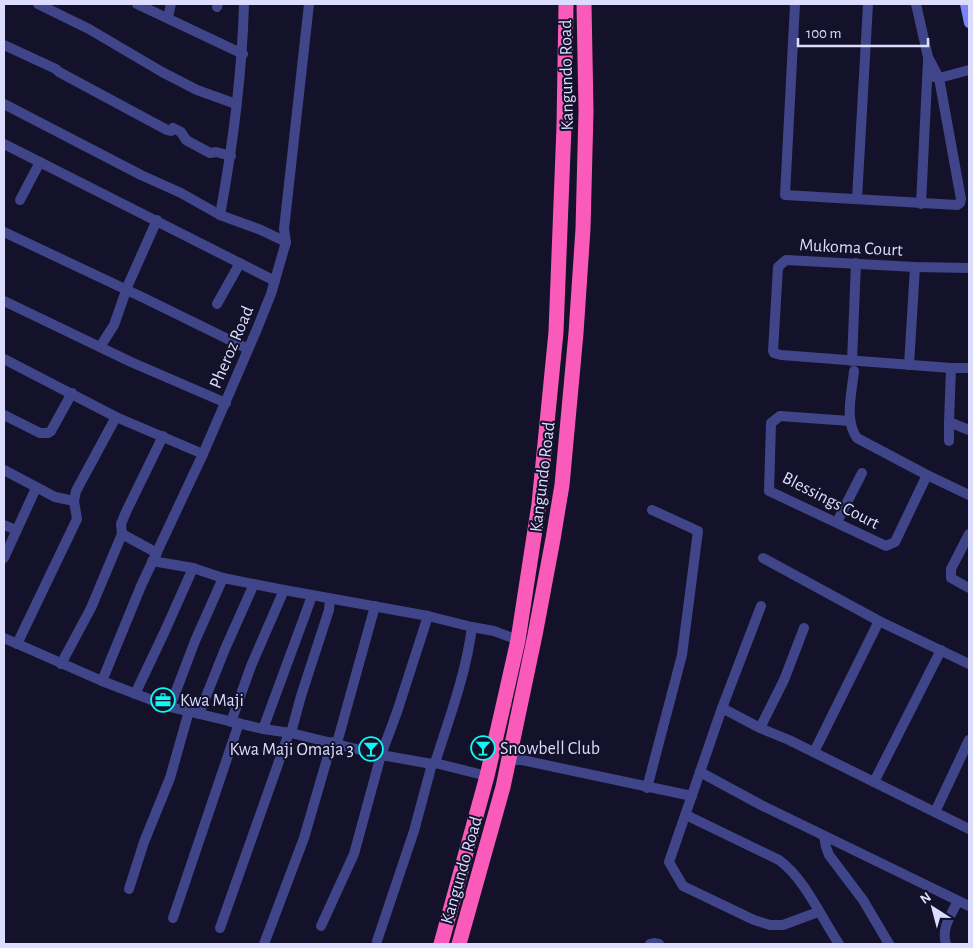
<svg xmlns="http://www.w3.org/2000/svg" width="973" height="948" viewBox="0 0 973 948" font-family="'Alegreya Sans',sans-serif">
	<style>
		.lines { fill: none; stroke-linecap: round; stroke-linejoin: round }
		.street { stroke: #3f4588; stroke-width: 10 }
		.secondary { stroke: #7784fb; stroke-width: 10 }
		.highway { stroke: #fa5bbb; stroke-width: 15 }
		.labels { text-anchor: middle; stroke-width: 4; stroke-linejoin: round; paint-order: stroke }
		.street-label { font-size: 18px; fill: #dcddfe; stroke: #13122a }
		.poi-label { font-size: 18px; fill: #dcddfe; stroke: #13122a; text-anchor: start }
	</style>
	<rect width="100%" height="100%" fill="#13122a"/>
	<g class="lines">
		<g class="street">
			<polyline points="38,4 89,29 162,72 197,90 236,104"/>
			<polyline points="137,4 243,54"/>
			<polyline points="795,4 785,195 957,205 960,203 961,199 939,78 928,57 916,4"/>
			<polyline points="217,7 218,4"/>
			<polyline points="168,17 171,4"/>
			<polyline points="4,45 56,69 59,72 167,130 171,131 173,128 181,132 186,140 210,153 216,152 231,156"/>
			<polyline points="934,77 939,78 969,70"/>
			<polyline points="4,104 141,175 181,193 220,215 261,230 286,242"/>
			<polyline points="4,144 275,281"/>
			<polyline points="857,199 868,4"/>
			<polyline points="20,200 40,162"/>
			<polyline points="921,204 928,60"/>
			<path d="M220,215C233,145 242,75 244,4"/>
			<polyline points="4,232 146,299 248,349"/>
			<polyline points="969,268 915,267 786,260 778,267 773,351 774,353 781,355 951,368 969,368"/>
			<polyline points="4,301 131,362 226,403"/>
			<polyline points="217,304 240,263"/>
			<polyline points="100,347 114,325 128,285 157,220"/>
			<polyline points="4,359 116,417 203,454"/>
			<polyline points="852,361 856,263"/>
			<polyline points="909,365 915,267"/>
			<polyline points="951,368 949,422 969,430"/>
			<path d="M854,371C852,392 844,420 857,438L927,475L969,495"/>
			<polyline points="4,415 40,433 48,433 51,431 72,393"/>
			<polyline points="850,421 780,416 771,423 769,491 886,546 895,542 927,475"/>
			<polyline points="949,441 949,422"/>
			<polyline points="4,470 55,497 74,501"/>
			<polyline points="837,522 862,473"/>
			<polyline points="4,525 16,530"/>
			<polyline points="122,534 157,553"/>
			<polyline points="969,534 951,569 951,578 969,588"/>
			<polyline points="4,558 36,488"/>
			<polyline points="763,558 879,621 969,664"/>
			<polyline points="152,561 193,568 223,578 284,590 428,616 472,627 494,631 518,640"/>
			<polyline points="761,606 722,708 669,862 683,886 754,920 770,925 783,925 818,912"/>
			<polyline points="4,638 102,681 170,707 263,729 291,733 381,755 432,764 435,763 487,776"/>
			<polyline points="17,644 77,519 74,501 76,491 116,417"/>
			<polyline points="61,664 91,608 122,534 121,524 126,512 163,436"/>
			<polyline points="102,681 141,586 203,454 257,329 271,294 286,242 284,229 309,4"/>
			<polyline points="135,694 164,633 193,568"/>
			<polyline points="170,707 195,641 223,578"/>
			<polyline points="722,708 760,728 789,740 969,829"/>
			<polyline points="199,714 225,649 254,584"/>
			<polyline points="231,722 251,666 284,590"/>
			<polyline points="760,728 784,680 804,628"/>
			<polyline points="263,729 312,596"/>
			<polyline points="291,733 301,696 329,610 330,599"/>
			<polyline points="337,743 375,606"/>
			<polyline points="814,752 879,621"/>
			<polyline points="509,760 522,760 692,796"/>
			<path d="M435,763C449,719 466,674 472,627"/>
			<polyline points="700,772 761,805 969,906"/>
			<polyline points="874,782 941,650"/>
			<polyline points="647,788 682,655 698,531 652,510"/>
			<polyline points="935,812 969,740"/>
			<path d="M686,815L779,860C805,879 821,917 839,944"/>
			<polyline points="824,836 826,847 829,855 863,900 889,944"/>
			<polyline points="129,889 144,842 170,778 189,711"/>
			<polyline points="173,918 239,723"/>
			<polyline points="321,926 354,854 381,755 397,712 428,616"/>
			<polyline points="220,928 289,733"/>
			<polyline points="377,941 414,831 432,764"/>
			<polyline points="264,944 304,838 332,742"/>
			<polyline points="650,944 654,943 659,944"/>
			<path d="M946,944C941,928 951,915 958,901"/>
		</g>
		<polyline class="secondary" points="965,4 969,23"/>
		<g class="highway">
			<polyline points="441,944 487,776 502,711 518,640 539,504 556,332 564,126 566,4"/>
			<polyline points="459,944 503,787 535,635 553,539 562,485 576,333 583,229 586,111 584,4"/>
		</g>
	</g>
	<defs>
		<g id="office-ring" transform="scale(1.25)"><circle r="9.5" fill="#13122a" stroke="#0ff8f1" stroke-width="1.5"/><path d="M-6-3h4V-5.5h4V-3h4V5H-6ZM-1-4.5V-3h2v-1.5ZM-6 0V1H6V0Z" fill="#0ff8f1"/></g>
		<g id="bar-ring" transform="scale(1.25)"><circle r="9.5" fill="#13122a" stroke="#0ff8f1" stroke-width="1.5"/><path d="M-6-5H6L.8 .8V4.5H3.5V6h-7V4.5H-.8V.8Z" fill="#0ff8f1"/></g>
	</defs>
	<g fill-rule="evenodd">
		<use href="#office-ring" x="163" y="700"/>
		<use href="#bar-ring" x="483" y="748"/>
		<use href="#bar-ring" x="371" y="749"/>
	</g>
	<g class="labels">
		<g class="street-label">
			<text transform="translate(566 75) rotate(-91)" y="6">Kangundo Road</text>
			<text transform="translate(851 247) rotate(3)" y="6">Mukoma Court</text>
			<text transform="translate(231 347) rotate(-67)" y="6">Pheroz Road</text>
			<text transform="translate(542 477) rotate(-83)" y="6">Kangundo Road</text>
			<text transform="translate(831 500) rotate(27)" y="6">Blessings Court</text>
			<text transform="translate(461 870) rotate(-74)" y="6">Kangundo Road</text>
		</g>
		<g class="poi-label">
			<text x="180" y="706">Kwa Maji</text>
			<text x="500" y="754">Snowbell Club</text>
			<text x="354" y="755" text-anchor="end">Kwa Maji Omaja 3</text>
		</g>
	</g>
	<rect width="973" height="948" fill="none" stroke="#dcddfe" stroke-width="10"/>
	<g transform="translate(933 908) rotate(324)" stroke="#13122a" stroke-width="4" paint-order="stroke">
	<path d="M0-4L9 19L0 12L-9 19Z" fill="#dcddfe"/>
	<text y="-8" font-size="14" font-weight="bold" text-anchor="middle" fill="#dcddfe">N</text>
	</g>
	<path d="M798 38v8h130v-8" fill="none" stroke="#dcddfe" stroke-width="2.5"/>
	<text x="806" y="38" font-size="15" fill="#dcddfe" stroke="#13122a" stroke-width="4" paint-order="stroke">100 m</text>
</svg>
